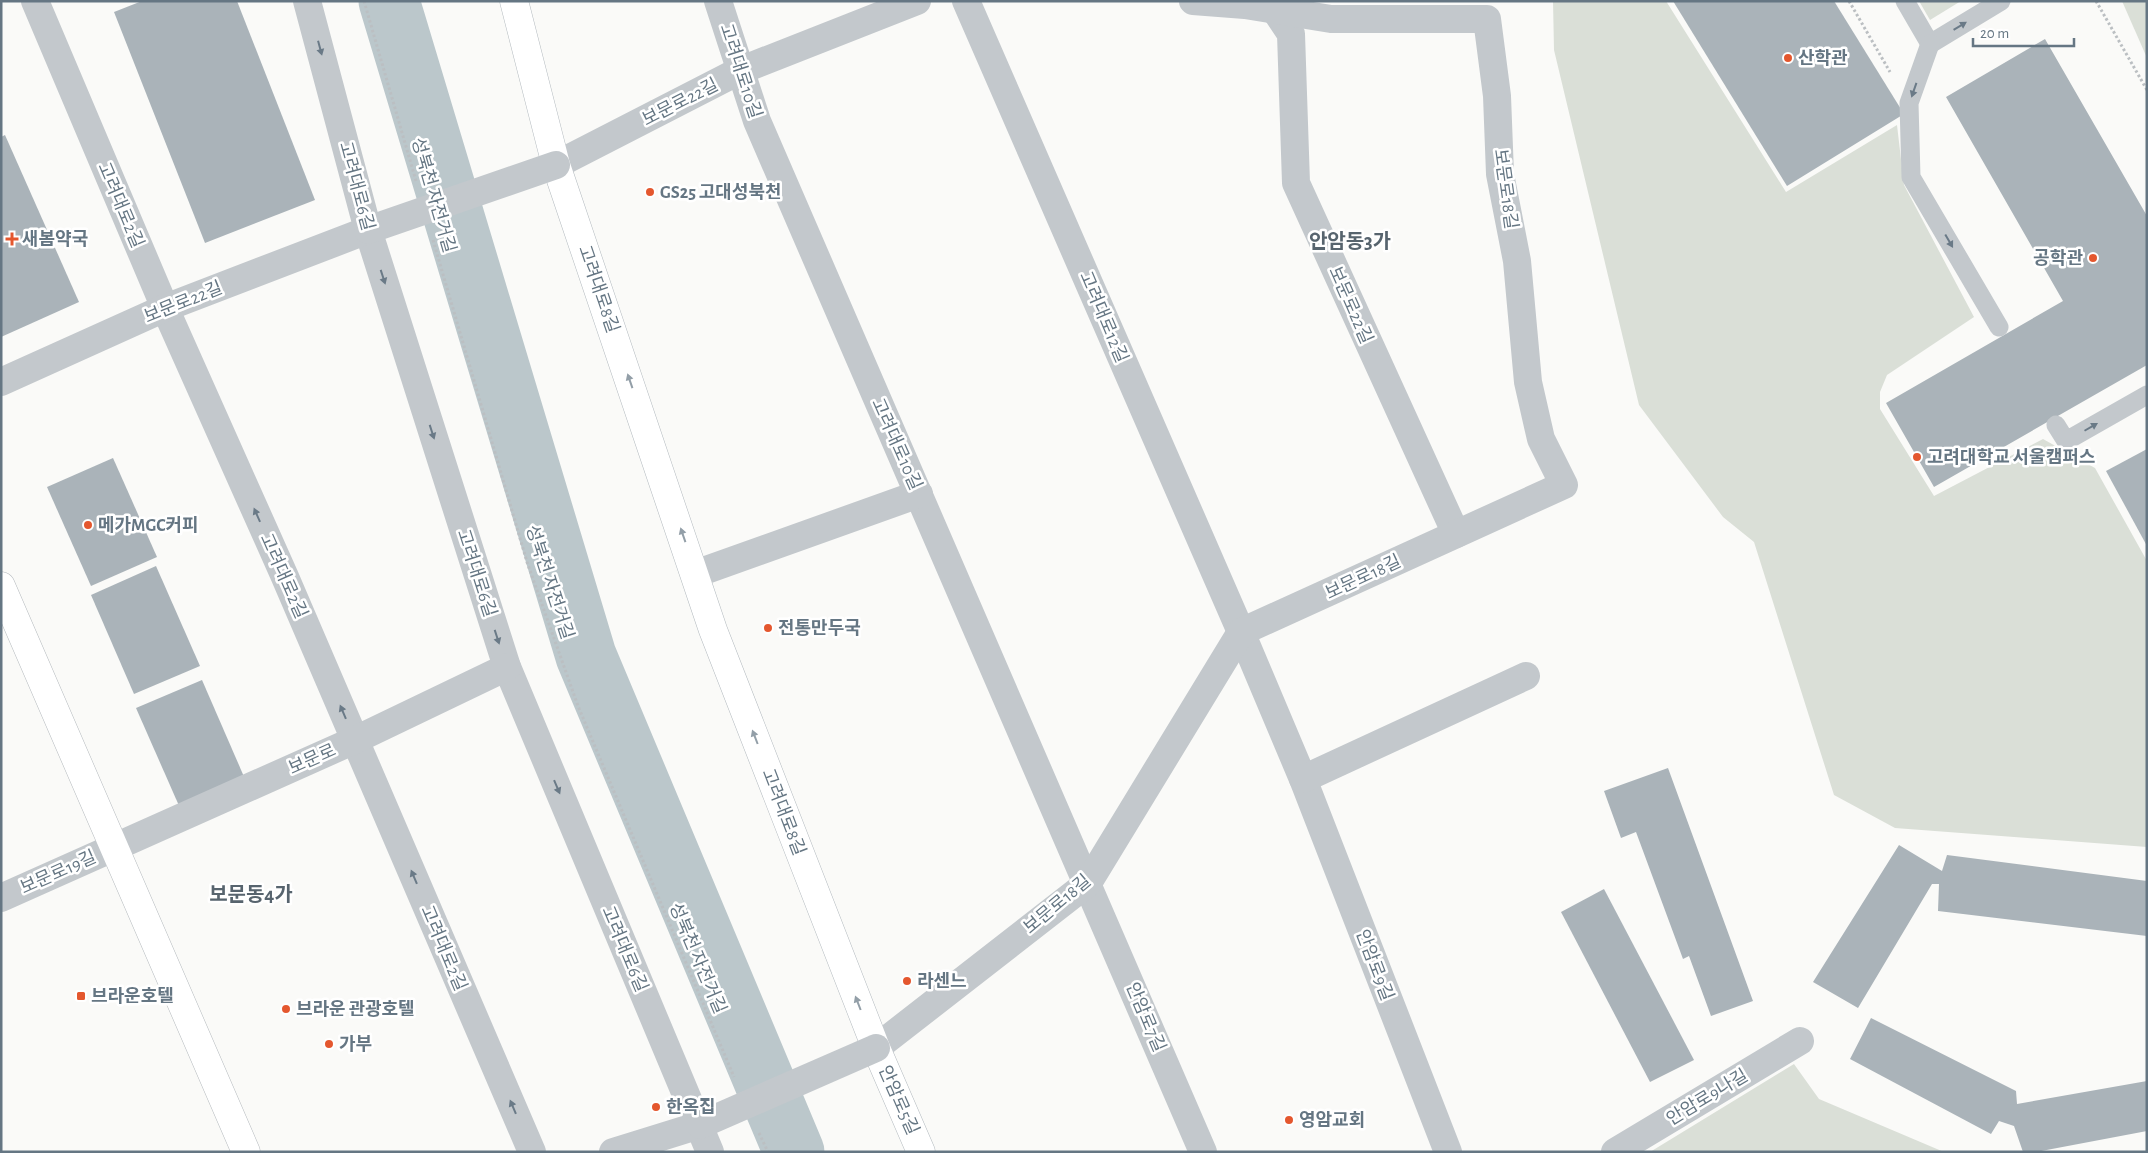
<svg xmlns="http://www.w3.org/2000/svg" width="2148" height="1153" viewBox="0 0 2148 1153" font-family="'Alegreya Sans','Noto Sans KR',sans-serif">
	<style>
		.green { fill: #dadfd7 }
		.lines { fill: none; stroke-linecap: round; stroke-linejoin: round }
		.river { stroke: #bbc7cb; stroke-width: 61 }
		.building { fill: #aab3b9 }
		.secondary-casing { stroke: #b3babf; stroke-width: 29 }
		.primary-casing { stroke: #b5babe; stroke-width: 29 }
		.path { stroke: #bbbfc2; stroke-width: 3; stroke-dasharray: 2.5 2.5; stroke-linecap: butt }
		.service { stroke: #c3c8cc; stroke-width: 19 }
		.minor { stroke: #c3c8cc; stroke-width: 28 }
		.secondary { stroke: #fff; stroke-width: 28 }
		.primary { stroke: #fff; stroke-width: 28 }
		.minor-bridge { stroke: #c3c8cc; stroke-width: 28 }
		.oneway { fill: #6a7a87 }
		.oneway2 { fill: #939fa8 }
		.poi-dot { fill: #e4572e; stroke: #fff; stroke-width: 2 }
		.labels { text-anchor: middle; stroke-width: 5; stroke-linejoin: round; paint-order: stroke }
		.poi-label { font-size: 18px; font-weight: bold; fill: #657683; stroke: #fff; text-anchor: start }
		.street-label { font-size: 18px; fill: #657683; stroke: #fff }
		.quarter-label { font-size: 20px; font-weight: bold; fill: #57646e; stroke: #fff }
	</style>
	<rect width="100%" height="100%" fill="#fafaf8"/>
	<g class="green">
		<polygon points="1553,1 1666,1 1786,192 1897,125 1904,185 1974,317 1887,375 1880,392 1880,409 1934,496 2043,439 2095,468 2147,561 2147,847 1895,828 1834,795 1754,542 1723,517 1639,405 1554,50"/>
		<polygon points="1919,1 1961,1 1930,20"/>
		<polygon points="2122,1 2147,1 2147,58"/>
		<polygon points="1794,1064 1819,1099 1944,1152 1650,1152"/>
	</g>
	<g class="lines">
		<polyline class="river" points="389,1 586,656 794,1152"/>
	</g>
	<g class="building">
		<polygon points="142,1 237,1 315,200 205,243 114,12"/>
		<polygon points="1673,1 1834,1 1904,114 1787,186"/>
		<polygon points="2045,39 2147,216 2147,365 1934,487 1886,403 2063,301 1946,97"/>
		<polygon points="5,135 79,302 1,337 1,137"/>
		<polygon points="2147,449 2147,546 2106,471"/>
		<polygon points="113,458 157,557 91,586 47,487"/>
		<polygon points="156,566 200,666 134,694 91,595"/>
		<polygon points="202,680 245,779 180,808 136,708"/>
		<polygon points="1668,768 1753,1001 1711,1016 1689,956 1683,959 1636,832 1621,838 1604,791"/>
		<polygon points="1899,845 1942,871 1947,855 2147,881 2147,936 1938,911 1939,884 1932,884 1858,1008 1813,982"/>
		<polygon points="1604,889 1694,1060 1650,1082 1561,912"/>
		<polygon points="1871,1018 2016,1091 2017,1104 2147,1081 2147,1131 2036,1152 2023,1152 2014,1126 1999,1121 1991,1134 1850,1059"/>
	</g>
	<g class="lines">
		<g class="secondary-casing">
			<polyline id="secondary" points="514,1 556,165 713,630 876,1048 921,1152"/>
		</g>
		<g class="primary-casing">
			<polyline id="primary" points="1,586 246,1152"/>
		</g>
		<g class="path">
			<polyline points="364,1 416,181"/>
			<polyline points="1849,1 1890,72"/>
			<polyline points="2096,1 2147,90"/>
			<polyline points="433,240 527,562 578,706 734,1077"/>
			<polyline points="759,1133 768,1152"/>
		</g>
		<g class="service">
			<polyline points="1905,1 1930,44 2001,1"/>
			<polyline points="1930,44 1909,103 1911,177 1999,327"/>
			<polyline points="2056,425 2066,441 2147,395"/>
		</g>
		<g class="minor">
			<polyline points="35,1 165,308 285,577 532,1152"/>
			<polyline points="307,1 368,230 507,667 710,1152"/>
			<polyline points="718,1 757,121 1203,1152"/>
			<polyline points="966,1 1241,632 1303,779 1448,1152"/>
			<polyline points="1275,10 1291,34 1296,183 1456,534"/>
			<polyline points="556,165 739,71 917,1"/>
			<polyline points="1,382 165,308 368,230"/>
			<polyline points="695,574 919,494"/>
			<polyline points="1303,779 1526,676"/>
			<polyline points="1,898 355,740 507,667"/>
			<polyline points="876,1048 1088,883 1241,632 1564,485 1541,439 1528,382 1517,261 1500,174 1497,96 1487,19 1331,19 1245,5 1193,1"/>
			<polyline points="613,1152 700,1125"/>
			<polyline points="1615,1152 1800,1041"/>
		</g>
		<use href="#secondary" class="secondary"/>
		<use href="#primary" class="primary"/>
		<g class="minor-bridge">
			<polyline points="368,230 556,165"/>
			<polyline points="700,1125 876,1048"/>
		</g>
	</g>
	<defs><path id="oneway-solid" d="M-6-.8H1V-3.2L6.5 0L1 3.2V.8H-6Z" transform="scale(1.25)"/></defs>
	<g class="oneway">
		<use href="#oneway-solid" transform="translate(1960 26) rotate(-31)"/>
		<use href="#oneway-solid" transform="translate(320 48) rotate(75)"/>
		<use href="#oneway-solid" transform="translate(1914 90) rotate(109)"/>
		<use href="#oneway-solid" transform="translate(1949 241) rotate(60)"/>
		<use href="#oneway-solid" transform="translate(383 277) rotate(72)"/>
		<use href="#oneway-solid" transform="translate(2091 427) rotate(-30)"/>
		<use href="#oneway-solid" transform="translate(432 432) rotate(72)"/>
		<use href="#oneway-solid" transform="translate(257 515) rotate(-114)"/>
		<use href="#oneway-solid" transform="translate(497 637) rotate(72)"/>
		<use href="#oneway-solid" transform="translate(343 712) rotate(-113)"/>
		<use href="#oneway-solid" transform="translate(557 787) rotate(67)"/>
		<use href="#oneway-solid" transform="translate(414 877) rotate(-113)"/>
		<use href="#oneway-solid" transform="translate(513 1107) rotate(-113)"/>
	</g>
	<g class="oneway2">
		<use href="#oneway-solid" transform="translate(630 381) rotate(-109)"/>
		<use href="#oneway-solid" transform="translate(683 535) rotate(-109)"/>
		<use href="#oneway-solid" transform="translate(755 737) rotate(-111)"/>
		<use href="#oneway-solid" transform="translate(858 1003) rotate(-111)"/>
	</g>
	<g class="poi-dot">
		<circle cx="1788" cy="58" r="5"/>
		<circle cx="650" cy="192" r="5"/>
		<path d="M9.5 231.5h5v5h5v5h-5v5h-5v-5h-5v-5h5z"/>
		<circle cx="2093" cy="258" r="5"/>
		<circle cx="1917" cy="457" r="5"/>
		<circle cx="88" cy="525" r="5"/>
		<circle cx="768" cy="628" r="5"/>
		<circle cx="907" cy="981" r="5"/>
		<rect x="76" y="991" width="10" height="10" rx="2.5"/>
		<circle cx="286" cy="1009" r="5"/>
		<circle cx="329" cy="1044" r="5"/>
		<circle cx="656" cy="1107" r="5"/>
		<circle cx="1289" cy="1120" r="5"/>
	</g>
	<g class="labels">
		<g class="poi-label">
			<text x="1798" y="64">산학관</text>
			<text x="660" y="198">GS25 고대성북천</text>
			<text x="22" y="245">새봄약국</text>
			<text x="2083" y="264" text-anchor="end">공학관</text>
			<text x="1927" y="463">고려대학교 서울캠퍼스</text>
			<text x="98" y="531">메가MGC커피</text>
			<text x="778" y="634">전통만두국</text>
			<text x="917" y="987">라센느</text>
			<text x="91" y="1002">브라운호텔</text>
			<text x="296" y="1015">브라운 관광호텔</text>
			<text x="339" y="1050">가부</text>
			<text x="666" y="1113">한옥집</text>
			<text x="1299" y="1126">영암교회</text>
		</g>
		<g class="street-label">
			<text transform="translate(741 71) rotate(72)" y="6">고려대로10길</text>
			<text transform="translate(680 102) rotate(-27)" y="6">보문로22길</text>
			<text transform="translate(357 186) rotate(75)" y="6">고려대로6길</text>
			<text transform="translate(1506 189) rotate(82)" y="6">보문로18길</text>
			<text transform="translate(434 195) rotate(74)" y="6">성북천 자전거길</text>
			<text transform="translate(121 205) rotate(67)" y="6">고려대로2길</text>
			<text transform="translate(599 289) rotate(71)" y="6">고려대로8길</text>
			<text transform="translate(183 302) rotate(-22)" y="6">보문로22길</text>
			<text transform="translate(1351 305) rotate(66)" y="6">보문로22길</text>
			<text transform="translate(1104 317) rotate(67)" y="6">고려대로12길</text>
			<text transform="translate(897 444) rotate(66)" y="6">고려대로10길</text>
			<text transform="translate(477 573) rotate(72)" y="6">고려대로6길</text>
			<text transform="translate(284 576) rotate(66)" y="6">고려대로2길</text>
			<text transform="translate(1363 577) rotate(-25)" y="6">보문로18길</text>
			<text transform="translate(550 582) rotate(72)" y="6">성북천 자전거길</text>
			<text transform="translate(312 759) rotate(-24)" y="6">보문로</text>
			<text transform="translate(784 812) rotate(69)" y="6">고려대로8길</text>
			<text transform="translate(58 872) rotate(-24)" y="6">보문로19길</text>
			<text transform="translate(1057 904) rotate(-40)" y="6">보문로18길</text>
			<text transform="translate(444 948) rotate(67)" y="6">고려대로2길</text>
			<text transform="translate(625 949) rotate(67)" y="6">고려대로6길</text>
			<text transform="translate(698 958) rotate(67)" y="6">성북천 자전거길</text>
			<text transform="translate(1375 965) rotate(69)" y="6">안암로9길</text>
			<text transform="translate(1146 1017) rotate(67)" y="6">안암로7길</text>
			<text transform="translate(1707 1097) rotate(-31)" y="6">안암로9나길</text>
			<text transform="translate(899 1100) rotate(66)" y="6">안암로5길</text>
		</g>
		<g class="quarter-label">
			<text x="1350" y="248">안암동3가</text>
			<text x="251" y="901">보문동4가</text>
		</g>
	</g>
	<rect width="2148" height="1153" fill="none" stroke="#657683" stroke-width="5"/>
	<path d="M1973 38v8h101v-8" fill="none" stroke="#657683" stroke-width="2.5"/>
	<text x="1980" y="38" font-size="15" fill="#657683" stroke="#ffffff" stroke-width="4" paint-order="stroke">20 m</text>
</svg>
